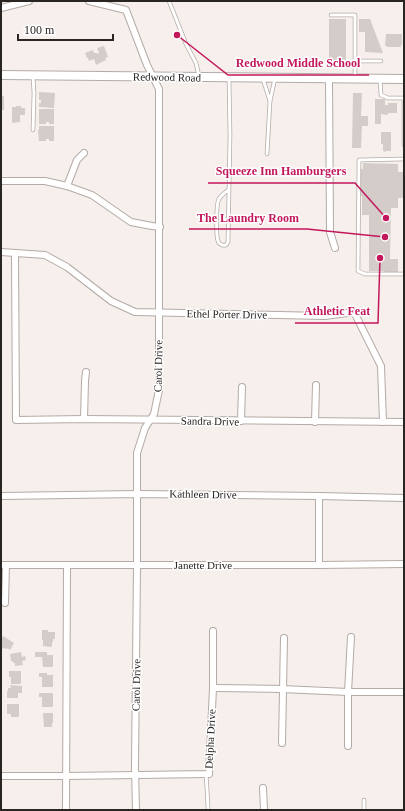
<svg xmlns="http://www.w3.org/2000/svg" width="405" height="811" viewBox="0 0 405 811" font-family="'Times New Roman',serif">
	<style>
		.building { fill: #d3ccc8 }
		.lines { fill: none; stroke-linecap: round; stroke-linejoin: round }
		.service-casing { stroke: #b2aba7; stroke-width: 4.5 }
		.minor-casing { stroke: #b2aba7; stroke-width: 8 }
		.secondary-casing { stroke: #b2aba7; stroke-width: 10 }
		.service { stroke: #fff; stroke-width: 3 }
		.minor { stroke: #fff; stroke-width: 6 }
		.secondary { stroke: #fff; stroke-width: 8 }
		.labels { text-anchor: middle; stroke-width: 3; stroke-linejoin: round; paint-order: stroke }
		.street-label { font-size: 11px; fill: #282523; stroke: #fff }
		.leader { fill: none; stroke: #c2185b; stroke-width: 1.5 }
		.callout-dot { fill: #c2185b; stroke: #fff; stroke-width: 1.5 }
		.callout-label { font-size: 12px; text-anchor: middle; font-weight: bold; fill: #c2185b; stroke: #fff; stroke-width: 3; stroke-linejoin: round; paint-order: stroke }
	</style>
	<rect width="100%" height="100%" fill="#f7efeb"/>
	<g class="building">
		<polygon points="329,19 346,19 346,65 330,65 330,63 329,63"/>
		<polygon points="359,19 370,19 383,53 365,52 365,32 359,32"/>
		<polygon points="386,34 402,34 402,45 401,45 401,47 387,47 387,46 385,46"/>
		<polygon points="104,46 108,57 105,58 106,60 96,65 94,59 89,61 88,58 87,58 85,53 93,50 94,53 97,53 97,54 99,53 97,48"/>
		<polygon points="39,92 55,93 54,108 39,107 39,103 41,103 41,100 39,100"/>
		<polygon points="353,93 362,93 361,116 368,116 368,126 362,126 361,148 352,148"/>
		<rect x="1" y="96" width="3" height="14"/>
		<polygon points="375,99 385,99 385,105 388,105 388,103 397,103 397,113 388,113 388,115 381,114 381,124 375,124"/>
		<polygon points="16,106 21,106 21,108 25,108 25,115 20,115 20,122 12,123 12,107 16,107"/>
		<polygon points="39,109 54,109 54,124 49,124 49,122 46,122 46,124 39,124"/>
		<polygon points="39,126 54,126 54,141 49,141 49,139 46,139 46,141 39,141 38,130 39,130"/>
		<polygon points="381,132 391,132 391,151 386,151 386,152 383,151 383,144 381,144"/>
		<polygon points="363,163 398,164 398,172 404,172 404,198 398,198 398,208 391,208 390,259 398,259 398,273 384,273 384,271 369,271 369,215 362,215 362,196 359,196 359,169 363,169"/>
		<polygon points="42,630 48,630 48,632 55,632 55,639 53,639 53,642 52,642 52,647 43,646 43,640 42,640"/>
		<polygon points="3,636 14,643 10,650 7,648 7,649 3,648 3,649 1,648 1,640"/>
		<polygon points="21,652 22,657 25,656 26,660 22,661 23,665 15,666 15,663 13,663 13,661 11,661 10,654"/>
		<polygon points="35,652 47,652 47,655 53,655 53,667 43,667 42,657 35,657"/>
		<polygon points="9,671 21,671 21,684 11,684 11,677 9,677"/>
		<polygon points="39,673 47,673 47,675 53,675 53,687 42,687 42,677 39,677"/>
		<polygon points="10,685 22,686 22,693 18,693 18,698 7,698 7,691 8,691 8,688 11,688"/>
		<polygon points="39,693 53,693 53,707 42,707 42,697 39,697"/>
		<polygon points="7,704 19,704 19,717 11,717 11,714 7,714"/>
		<polygon points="43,713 53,713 53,723 52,723 52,727 44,727"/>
	</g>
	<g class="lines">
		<g class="service-casing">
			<g id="service">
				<polyline points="169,1 186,44 196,63 199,76"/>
				<polyline points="331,15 355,15 355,78"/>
				<polyline points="355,61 381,61"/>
				<polyline points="33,77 34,93 33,130"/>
				<polyline points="263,79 270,101 275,78"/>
				<polyline points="380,80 381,95 388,98 404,98"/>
				<polyline points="404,98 404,145"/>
				<polyline points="267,154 270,101"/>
				<path d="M228,190C225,193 221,195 219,199C216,203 216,236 218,241C218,243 220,244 222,245C226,246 226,245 228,242L230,135L229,77"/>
				<polyline points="404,274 365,274 358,271 359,160 404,159"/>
				<polyline points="206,774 207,789 208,808"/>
				<polyline points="364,800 364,810"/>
			</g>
		</g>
		<g class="minor-casing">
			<g id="minor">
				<polyline points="89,1 126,10 147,65 159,89 159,390 154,414 145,428 137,453 137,565 135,767 136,810"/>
				<polyline points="1,8 29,1"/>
				<polyline points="329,78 330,232 335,248"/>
				<polyline points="1,181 45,181 67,186 92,195 131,222 152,226 160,227"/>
				<polyline points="67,186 77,160 84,153"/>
				<polyline points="1,252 45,255 67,267 111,301 135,312 325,316 354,312 381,366 383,422"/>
				<polyline points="15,253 16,420 84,419 404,422"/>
				<polyline points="84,419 85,381 86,372"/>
				<polyline points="241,421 242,387"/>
				<polyline points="315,422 316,385"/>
				<polyline points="1,496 137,494 319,496 404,498"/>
				<polyline points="1,565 319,565 404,564"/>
				<polyline points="319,565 319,496"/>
				<polyline points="5,603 6,565"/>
				<polyline points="213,688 282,689 348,692 404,692"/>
				<polyline points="282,743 284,638"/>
				<polyline points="348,746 348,692 351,637"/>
				<polyline points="1,776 66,776 209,774 213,688 213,631"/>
				<polyline points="263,788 264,810"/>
				<polyline points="66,810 67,565"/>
			</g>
		</g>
		<g class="secondary-casing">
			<polyline id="secondary" points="1,75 404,79"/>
		</g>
		<use href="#service" class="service"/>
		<use href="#minor" class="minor"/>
		<use href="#secondary" class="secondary"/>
	</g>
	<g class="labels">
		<g class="street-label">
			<text transform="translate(167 77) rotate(1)" y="4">Redwood Road</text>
			<text transform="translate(227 314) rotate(1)" y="4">Ethel Porter Drive</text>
			<text transform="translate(158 366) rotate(-89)" y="4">Carol Drive</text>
			<text transform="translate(210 421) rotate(1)" y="4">Sandra Drive</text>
			<text transform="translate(203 494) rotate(1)" y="4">Kathleen Drive</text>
			<text x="203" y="569">Janette Drive</text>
			<text transform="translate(136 685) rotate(-89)" y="4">Carol Drive</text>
			<text transform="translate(210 739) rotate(-87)" y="4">Delpha Drive</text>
		</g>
	</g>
	<path class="leader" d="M177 35L228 75H369M386 218L355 183H208M385 237L307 229H189M380 258L378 323H295"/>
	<g class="callout-dot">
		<circle cx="177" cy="35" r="4"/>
		<circle cx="386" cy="218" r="4"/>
		<circle cx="385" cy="237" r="4"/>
		<circle cx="380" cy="258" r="4"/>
	</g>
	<g class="callout-label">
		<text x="298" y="67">Redwood Middle School</text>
		<text x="281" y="175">Squeeze Inn Hamburgers</text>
		<text x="248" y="222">The Laundry Room</text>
		<text x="337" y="315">Athletic Feat</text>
	</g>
	<rect width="405" height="811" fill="none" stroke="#282523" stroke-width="4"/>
	<path d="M18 34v6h95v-6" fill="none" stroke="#282523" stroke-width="2"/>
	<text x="24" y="34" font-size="12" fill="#282523" stroke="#ffffff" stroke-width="3" paint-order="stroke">100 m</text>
</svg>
